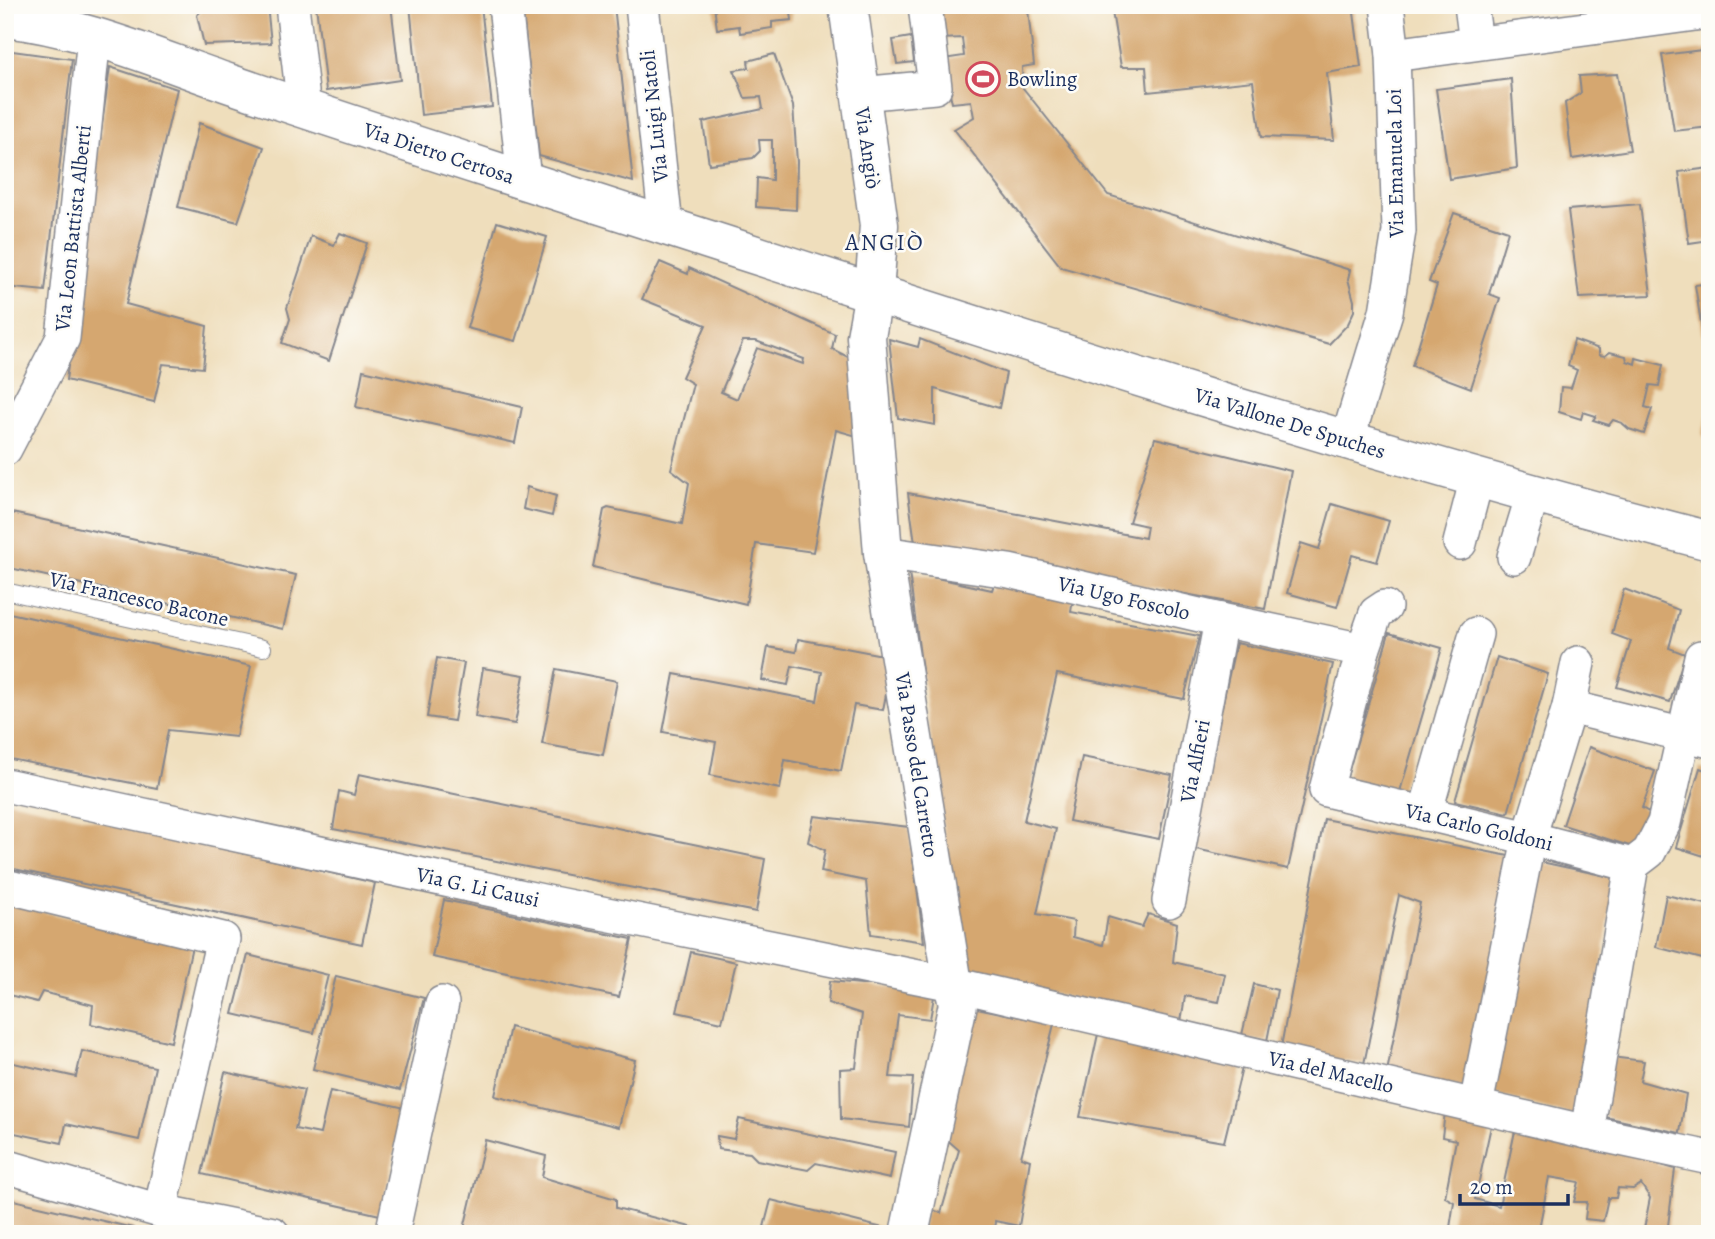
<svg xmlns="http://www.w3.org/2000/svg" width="1715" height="1239" viewBox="0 0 1715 1239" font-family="Alegreya,serif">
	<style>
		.building { fill: #d5a770; fill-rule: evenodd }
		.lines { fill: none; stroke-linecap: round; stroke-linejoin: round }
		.service-casing { stroke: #85868d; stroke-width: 18 }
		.minor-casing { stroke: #85868d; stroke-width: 36 }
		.tertiary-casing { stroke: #85868d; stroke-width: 41 }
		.service { stroke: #fff; stroke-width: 16 }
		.minor { stroke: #fff; stroke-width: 33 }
		.tertiary { stroke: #fff; stroke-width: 38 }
		.labels { text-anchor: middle; stroke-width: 5; stroke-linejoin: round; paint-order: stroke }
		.poi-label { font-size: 21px; fill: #1b2f5e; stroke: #fdfcf7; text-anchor: start }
		.street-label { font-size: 21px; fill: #1b2f5e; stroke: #fdfcf7 }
		.neighbourhood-label { font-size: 23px; letter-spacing: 2px; fill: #1b2f5e; stroke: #fdfcf7 }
	</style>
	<rect width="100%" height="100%" fill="#fdfcf7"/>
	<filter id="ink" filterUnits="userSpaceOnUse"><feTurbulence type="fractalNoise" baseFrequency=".0143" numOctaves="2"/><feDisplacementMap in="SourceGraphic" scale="14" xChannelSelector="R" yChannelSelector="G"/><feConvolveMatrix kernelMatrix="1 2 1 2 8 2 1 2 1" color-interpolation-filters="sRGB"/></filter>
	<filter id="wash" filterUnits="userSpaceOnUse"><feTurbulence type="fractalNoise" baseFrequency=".00686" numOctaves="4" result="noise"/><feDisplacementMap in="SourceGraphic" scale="28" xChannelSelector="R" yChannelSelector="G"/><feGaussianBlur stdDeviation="1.57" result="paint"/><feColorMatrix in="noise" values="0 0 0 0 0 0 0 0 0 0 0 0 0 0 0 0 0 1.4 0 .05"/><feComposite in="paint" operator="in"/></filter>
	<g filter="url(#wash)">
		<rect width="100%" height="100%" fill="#efdebc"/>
		<g id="blocks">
			<g class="building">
				<polygon points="207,5 267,5 271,43 204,45 197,15"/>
				<polygon points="316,5 391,5 400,80 326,91"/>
				<polygon points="410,5 481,5 492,107 421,115"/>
				<polygon points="522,5 614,5 633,182 539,156"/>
				<polygon points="714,5 790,5 792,20 772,22 772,28 740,33 739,26 717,29"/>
				<polygon points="935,5 1013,5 1014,9 1028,10 1034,65 1022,67 1023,88 1108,195 1350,270 1348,279 1354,301 1354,311 1348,324 1329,344 1061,267 954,129 974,117 971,101 952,103 943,59 964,56 962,38 940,39"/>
				<polygon points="1111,5 1353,5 1361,67 1327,73 1334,140 1261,137 1253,81 1148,92 1146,67 1121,67"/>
				<polygon points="911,37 914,62 897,64 893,40"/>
				<polygon points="1710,49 1710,127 1674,131 1662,55"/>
				<polygon points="5,50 72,59 45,291 5,287"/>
				<polygon points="774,54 793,106 797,162 796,210 756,207 757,178 772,180 772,140 759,140 760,151 753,158 709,164 703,122 763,109 761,97 745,98 734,70 749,68 748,61"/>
				<polygon points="110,67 177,89 126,304 207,326 203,368 163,364 154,402 66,380"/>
				<polygon points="1617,74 1630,150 1572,159 1565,103 1581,93 1579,76"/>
				<polygon points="1511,79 1517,168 1449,179 1436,89"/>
				<polygon points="199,123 264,147 238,222 178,207"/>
				<polygon points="1710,168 1710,240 1689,243 1679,172"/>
				<polygon points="1640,204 1651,295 1579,298 1568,210"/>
				<polygon points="1454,213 1508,231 1489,294 1500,298 1471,388 1412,366 1437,285 1429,282"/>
				<polygon points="497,222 547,237 516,341 467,328"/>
				<polygon points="340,233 367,243 329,361 282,343 290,319 287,308 311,236 334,245"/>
				<path d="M660,262L688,274L689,268L835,334L832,349L854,360L860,437L836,430L813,552L756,544L746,604L593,567L604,510L608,508L682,524L689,483L671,469L693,384L682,377L706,325L642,299ZM743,341H756L804,359L803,364L757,348L737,399L721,392Z"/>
				<polygon points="1710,283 1710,354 1706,355 1695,285"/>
				<polygon points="889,339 918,347 920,339 1006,373 999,408 935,389 935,425 898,418"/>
				<polygon points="1574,340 1599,349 1599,355 1605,356 1610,352 1626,356 1627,361 1635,364 1636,358 1663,365 1659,386 1650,385 1645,407 1652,409 1644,434 1629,429 1622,423 1613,420 1609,425 1593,420 1596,416 1583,412 1581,419 1559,412 1561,387 1571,388 1577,370 1568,366"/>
				<polygon points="363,370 522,407 515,443 356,407"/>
				<polygon points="1710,410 1710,449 1702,433"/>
				<polygon points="1155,438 1291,471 1265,609 915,543 908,493 1145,538 1147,526 1129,522"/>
				<polygon points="527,487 556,496 552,516 523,509"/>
				<polygon points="1332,504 1389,521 1377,562 1352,555 1337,607 1287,593 1301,543 1319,549"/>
				<polygon points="12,513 296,575 283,629 10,568"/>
				<polygon points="909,572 992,590 996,579 1073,597 1071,612 1199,636 1184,699 1057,674 1024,821 1056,829 1037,914 1074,921 1073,937 1103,945 1108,917 1142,927 1148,914 1177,923 1173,962 1225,974 1219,1002 1185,996 1181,1022 962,974"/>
				<polygon points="1624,589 1679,610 1669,648 1685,654 1670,702 1617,687 1631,641 1612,634"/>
				<polygon points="5,612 251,666 236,737 168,730 157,788 5,758"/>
				<polygon points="1389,633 1442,648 1399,795 1346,780"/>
				<polygon points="798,639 893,657 883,710 854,705 841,771 785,760 780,789 710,775 716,742 663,732 674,674 817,701 822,672 792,666 788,685 762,680 768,647 796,652"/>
				<polygon points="1236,643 1333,664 1288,869 1191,848"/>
				<polygon points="1497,657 1548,674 1508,813 1455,801"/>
				<polygon points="437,658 464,663 454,721 427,717"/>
				<polygon points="483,668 524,675 515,724 475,717"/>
				<polygon points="556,669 617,681 603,755 542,744"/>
				<polygon points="1589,747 1655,771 1642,808 1652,814 1639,849 1563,825"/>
				<polygon points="1082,757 1172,775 1159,839 1069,821"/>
				<polygon points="1700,768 1710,772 1710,858 1676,847"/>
				<polygon points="359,774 765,859 756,912 333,829 339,791 354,795"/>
				<polygon points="5,800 375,883 362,944 5,867"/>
				<polygon points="814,816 909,827 924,942 871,934 866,881 821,872 825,850 808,842"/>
				<polygon points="1324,819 1514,857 1469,1089 1386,1077 1420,903 1399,895 1364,1064 1280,1052"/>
				<polygon points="1532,860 1615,878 1579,1117 1494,1094"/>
				<polygon points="1666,895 1710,905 1710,961 1656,947"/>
				<polygon points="444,900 632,939 619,997 432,957"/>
				<polygon points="5,903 192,946 171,1042 91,1024 93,1005 42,992 37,1002 5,994"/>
				<polygon points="691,952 736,962 722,1022 677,1012"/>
				<polygon points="248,955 328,975 314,1033 233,1014"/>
				<polygon points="336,976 424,998 400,1090 313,1069"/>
				<polygon points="830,981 935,991 930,1019 898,1015 890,1077 913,1078 909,1127 841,1119 840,1069 856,1068 862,1014 828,1003"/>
				<polygon points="1254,984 1277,990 1267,1041 1241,1039"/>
				<polygon points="972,1007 1054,1024 1021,1157 1030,1160 1019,1226 995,1221 994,1234 920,1234 927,1208 941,1213 959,1150 943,1136"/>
				<polygon points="510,1027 635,1060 619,1127 495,1096"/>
				<polygon points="1098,1034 1242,1068 1224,1142 1080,1117"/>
				<polygon points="82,1051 155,1067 139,1140 66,1124 62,1143 5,1131 5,1061 76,1077"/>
				<polygon points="1611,1057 1644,1061 1640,1081 1686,1094 1680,1133 1605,1117"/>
				<polygon points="225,1072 304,1090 295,1129 320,1134 330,1091 405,1108 380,1215 202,1174"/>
				<polygon points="1445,1112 1491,1126 1475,1199 1499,1206 1515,1131 1656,1157 1658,1164 1675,1169 1667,1234 1643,1234 1650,1198 1641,1184 1633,1189 1618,1188 1616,1198 1608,1198 1603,1221 1585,1219 1587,1202 1574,1202 1579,1182 1549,1177 1538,1234 1449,1234 1454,1202 1445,1197 1456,1140 1442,1137"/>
				<polygon points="739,1119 895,1152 890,1179 816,1163 808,1170 757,1160 750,1153 718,1149 717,1136 734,1139"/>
				<polygon points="485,1140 546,1156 542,1177 616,1199 616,1208 718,1234 463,1233"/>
				<polygon points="5,1198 133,1228 131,1234 5,1234"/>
				<polygon points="771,1200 883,1228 882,1234 796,1234 764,1227"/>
			</g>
		</g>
	</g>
	<g filter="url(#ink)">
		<use href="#blocks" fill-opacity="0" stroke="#85868d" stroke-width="2"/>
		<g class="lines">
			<g class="service-casing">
				<polyline id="service" points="5,591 263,648"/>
			</g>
			<g class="minor-casing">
				<g id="minor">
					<polyline points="292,5 304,109"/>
					<polyline points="505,5 524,180"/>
					<polyline points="642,5 666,226"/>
					<polyline points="1471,5 1476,43"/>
					<polyline points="1393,55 1710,12"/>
					<polyline points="860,94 935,87 925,5"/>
					<polyline points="1347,441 1386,312 1399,231 1393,55 1387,5"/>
					<polyline points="5,449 63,338 94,37"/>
					<polyline points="1460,543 1477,478"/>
					<polyline points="883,553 1009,571 1221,620 1363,650"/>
					<polyline points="1514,557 1533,494"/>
					<polyline points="1385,607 1376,613 1363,650 1326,790 1529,838 1632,865"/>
					<polyline points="1569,707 1710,741"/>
					<polyline points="5,785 547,902 953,984 1587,1132 1710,1158"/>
					<polyline points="1425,814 1476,634"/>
					<polyline points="5,886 223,939 160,1211"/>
					<polyline points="1169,901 1221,620"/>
					<polyline points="1476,1105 1529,838 1569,707 1578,663"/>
					<polyline points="1587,1132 1632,865 1649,852 1664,823 1701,657"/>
					<polyline points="5,1166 160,1211 273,1234"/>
					<polyline points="392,1234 442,1003"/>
				</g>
			</g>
			<g class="tertiary-casing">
				<g id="tertiary">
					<polyline points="848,5 879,225 874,292 866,337 883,553 953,984 958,1004 909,1234"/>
					<path d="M5,18C82,26 155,58 228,83C327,117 427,149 526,181C919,307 1310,438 1710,541"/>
				</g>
			</g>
			<use href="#service" class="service"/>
			<use href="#minor" class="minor"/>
			<use href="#tertiary" class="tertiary"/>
		</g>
	</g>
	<defs>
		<g id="stadium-ring" transform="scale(1.75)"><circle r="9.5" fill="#fdfcf7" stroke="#d1495b" stroke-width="1.5"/><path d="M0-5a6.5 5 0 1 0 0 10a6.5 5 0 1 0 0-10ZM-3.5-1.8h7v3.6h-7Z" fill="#d1495b"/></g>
	</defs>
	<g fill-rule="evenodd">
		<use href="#stadium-ring" x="983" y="79"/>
	</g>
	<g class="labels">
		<g class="poi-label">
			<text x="1007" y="86">Bowling</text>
		</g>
		<g class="street-label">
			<text transform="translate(654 116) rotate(-96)" y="7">Via Luigi Natoli</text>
			<text transform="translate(868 148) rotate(82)" y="7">Via Angiò</text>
			<text transform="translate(439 153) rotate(18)" y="7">Via Dietro Certosa</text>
			<text transform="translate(1395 163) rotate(-91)" y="7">Via Emanuela Loi</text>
			<text transform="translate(73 228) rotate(-84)" y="7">Via Leon Battista Alberti</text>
			<text transform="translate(1290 423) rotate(17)" y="7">Via Vallone De Spuches</text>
			<text transform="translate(1124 598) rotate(13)" y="7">Via Ugo Foscolo</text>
			<text transform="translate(139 599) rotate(13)" y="7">Via Francesco Bacone</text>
			<text transform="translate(1195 761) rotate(-79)" y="7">Via Alfieri</text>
			<text transform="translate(917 765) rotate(81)" y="7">Via Passo del Carretto</text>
			<text transform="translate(1479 827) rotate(13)" y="7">Via Carlo Goldoni</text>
			<text transform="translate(478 887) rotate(12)" y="7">Via G. Li Causi</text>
			<text transform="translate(1331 1072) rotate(13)" y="7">Via del Macello</text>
		</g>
		<g class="neighbourhood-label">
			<text x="885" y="250">ANGIÒ</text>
		</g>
	</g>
	<rect width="1715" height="1239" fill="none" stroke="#fdfcf7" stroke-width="28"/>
	<path d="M1460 1194v10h108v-10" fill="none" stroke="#1b2f5e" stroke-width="3.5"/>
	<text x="1470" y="1194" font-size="21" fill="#1b2f5e" stroke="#fdfcf7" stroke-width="5" paint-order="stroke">20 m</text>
</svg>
